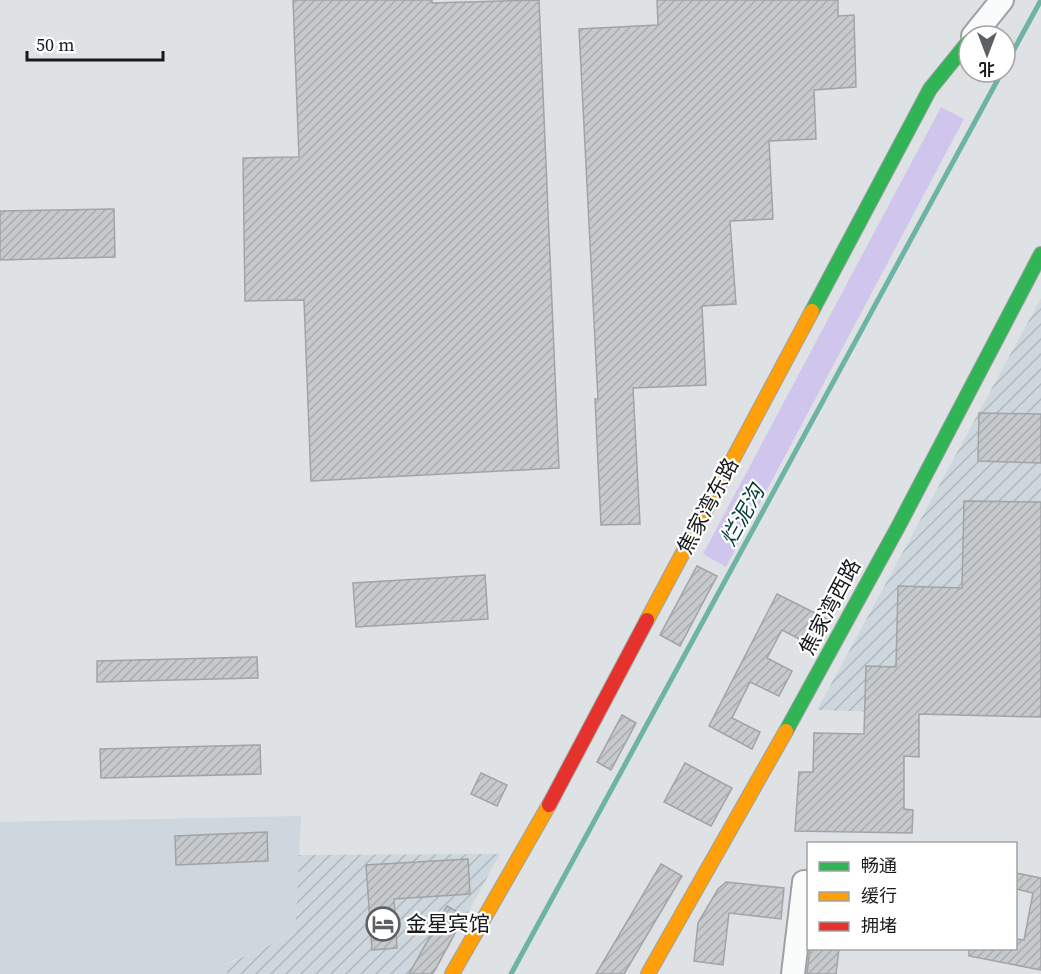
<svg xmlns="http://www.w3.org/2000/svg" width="1041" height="974" viewBox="0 0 1041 974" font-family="'Source Serif 4','Noto Sans SC',serif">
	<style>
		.built { fill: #cdd7dd }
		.industrial { fill: url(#industrial-furrows) }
		.green { fill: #d0c6ed }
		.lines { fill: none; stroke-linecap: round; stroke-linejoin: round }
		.stream { stroke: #6eb3a4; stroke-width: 5 }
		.building { fill: url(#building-hatch); stroke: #a1a3a5; stroke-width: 1.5 }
		.street-casing { stroke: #9ea1a3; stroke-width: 26 }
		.fast-casing { stroke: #9ea1a3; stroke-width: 16 }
		.slow-casing { stroke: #9ea1a3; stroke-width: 16 }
		.jam-casing { stroke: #9ea1a3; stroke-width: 16 }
		.street { stroke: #fafbfb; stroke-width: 22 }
		.fast { stroke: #30b455; stroke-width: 14 }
		.slow { stroke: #ff9f0a; stroke-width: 14 }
		.jam { stroke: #e5322d; stroke-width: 14 }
		.labels { text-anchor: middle; stroke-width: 4.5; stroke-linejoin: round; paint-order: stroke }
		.street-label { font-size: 21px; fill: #181a1c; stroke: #fff }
		.poi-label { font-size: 21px; fill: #181a1c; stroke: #fff; text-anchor: start }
		.water-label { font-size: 22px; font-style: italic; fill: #013e33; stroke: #fff }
	</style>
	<defs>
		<pattern id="industrial-furrows" width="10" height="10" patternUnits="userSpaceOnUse" patternTransform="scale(1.5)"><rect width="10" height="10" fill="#cdd7dd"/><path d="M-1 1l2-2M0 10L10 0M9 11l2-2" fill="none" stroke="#afb8bd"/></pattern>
		<pattern id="building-hatch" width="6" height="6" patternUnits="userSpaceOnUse" patternTransform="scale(1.5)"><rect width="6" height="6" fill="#c7cacc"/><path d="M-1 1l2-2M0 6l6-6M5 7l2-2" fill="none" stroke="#aaadaf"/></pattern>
	</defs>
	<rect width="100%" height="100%" fill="#dee2e4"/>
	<polygon class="built" points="301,816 295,934 227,963 227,974 0,974 0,822"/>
	<g class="industrial">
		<polygon points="1041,298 1041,717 817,710"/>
		<polygon points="500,854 434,974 227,974 227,964 295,934 299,855"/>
	</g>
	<polygon class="green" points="941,107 964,119 726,567 703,554"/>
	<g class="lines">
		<g class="stream">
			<polyline points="1005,66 1041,0"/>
			<polyline points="511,974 1002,72"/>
		</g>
	</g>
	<g class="building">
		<polygon points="293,0 432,0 432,3 539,0 559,468 311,481 304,300 245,301 243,158 299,157"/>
		<polygon points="657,0 838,0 838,16 854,15 856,87 814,90 816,139 769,141 773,219 730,221 736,304 702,306 706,385 633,388 640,524 601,525 595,399 598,399 579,29 658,25"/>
		<polygon points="114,209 115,257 0,260 0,211"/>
		<polygon points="979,413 1041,414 1041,463 978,461"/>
		<polygon points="964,501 1041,502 1041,717 919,714 919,757 904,756 904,809 913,810 912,833 795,831 799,772 813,772 814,733 864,734 866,666 896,667 898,586 962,588"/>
		<polygon points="697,566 717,576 680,646 660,635"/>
		<polygon points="485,575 488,619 356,627 353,583"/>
		<polygon points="777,594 827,619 813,646 782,630 767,658 792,671 779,696 750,682 732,718 760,732 752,749 709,726"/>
		<polygon points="257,657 258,678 97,682 97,661"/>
		<polygon points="622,715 636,723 611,770 597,762"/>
		<polygon points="260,745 261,774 101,778 100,749"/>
		<polygon points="685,763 732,788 711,826 664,802"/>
		<polygon points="481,773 507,785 497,806 471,794"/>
		<polygon points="267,832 268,861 176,865 175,836"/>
		<polygon points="468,859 470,894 394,899 397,948 372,950 366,865"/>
		<polygon points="661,864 682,876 624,974 596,974"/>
		<polygon points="1016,873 1041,878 1041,970 969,956 969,948 1016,948 1016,939 1024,940 1033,893 1016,889"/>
		<polygon points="726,882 784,888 781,919 729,913 723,965 694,961 698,923 718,889"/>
		<polygon points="447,906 464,916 436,968 432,974 409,974"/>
		<polygon points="810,948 839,948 836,974 807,974"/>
	</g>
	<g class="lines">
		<g class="street-casing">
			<g id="street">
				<polyline points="973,36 1002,0"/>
				<polyline points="793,974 804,882"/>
			</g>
		</g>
		<g class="fast-casing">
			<g id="fast">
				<polyline points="812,311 930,89 969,41"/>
				<polyline points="786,731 898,527 1041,254"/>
			</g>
		</g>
		<g class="slow-casing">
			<g id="slow">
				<polyline points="647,620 812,311"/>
				<polyline points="452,974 549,805"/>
				<polyline points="648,974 786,731"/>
			</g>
		</g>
		<g class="jam-casing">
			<polyline id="jam" points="549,805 647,620"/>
		</g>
		<use href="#street" class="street"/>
		<use href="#fast" class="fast"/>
		<use href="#slow" class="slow"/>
		<use href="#jam" class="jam"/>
	</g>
	<defs>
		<g id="hotel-ring" transform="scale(1.725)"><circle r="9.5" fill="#fff" stroke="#5d6062" stroke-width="1.5"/><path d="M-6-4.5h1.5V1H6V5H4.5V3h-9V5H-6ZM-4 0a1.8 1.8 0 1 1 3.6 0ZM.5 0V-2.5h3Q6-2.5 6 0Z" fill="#5d6062"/></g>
	</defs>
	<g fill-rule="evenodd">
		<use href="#hotel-ring" x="383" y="924"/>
	</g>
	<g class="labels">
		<g class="street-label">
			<text transform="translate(708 506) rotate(-62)" y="7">焦家湾东路</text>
			<text transform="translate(830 607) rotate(-62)" y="7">焦家湾西路</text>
		</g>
		<g class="poi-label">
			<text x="406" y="931">金星宾馆</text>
		</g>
		<g class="water-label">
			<text transform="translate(742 515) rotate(-61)" y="8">烂泥沟</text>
		</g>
	</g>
	<rect x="807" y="842" width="210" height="108" fill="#ffffff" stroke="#a3a3a4" stroke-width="1.5"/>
	<rect x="819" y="862" width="30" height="9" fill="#30b455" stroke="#a3a3a4" stroke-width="1.5"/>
	<text x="861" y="872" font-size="18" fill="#181a1c">畅通</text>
	<rect x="819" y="892" width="30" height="9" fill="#ff9f0a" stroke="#a3a3a4" stroke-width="1.5"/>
	<text x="861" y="902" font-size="18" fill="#181a1c">缓行</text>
	<rect x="819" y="922" width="30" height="9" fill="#e5322d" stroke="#a3a3a4" stroke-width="1.5"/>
	<text x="861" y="932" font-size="18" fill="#181a1c">拥堵</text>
	<g transform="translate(987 54) rotate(180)"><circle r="28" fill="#ffffff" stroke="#a3a3a4" stroke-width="1.5"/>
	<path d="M0-4.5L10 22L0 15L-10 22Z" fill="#5d6062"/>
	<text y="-9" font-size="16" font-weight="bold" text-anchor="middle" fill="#181a1c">北</text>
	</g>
	<path d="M27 51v9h136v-9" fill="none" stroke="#181a1c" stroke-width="3"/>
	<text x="36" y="51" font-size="18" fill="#181a1c" stroke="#ffffff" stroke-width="4.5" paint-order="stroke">50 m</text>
</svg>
